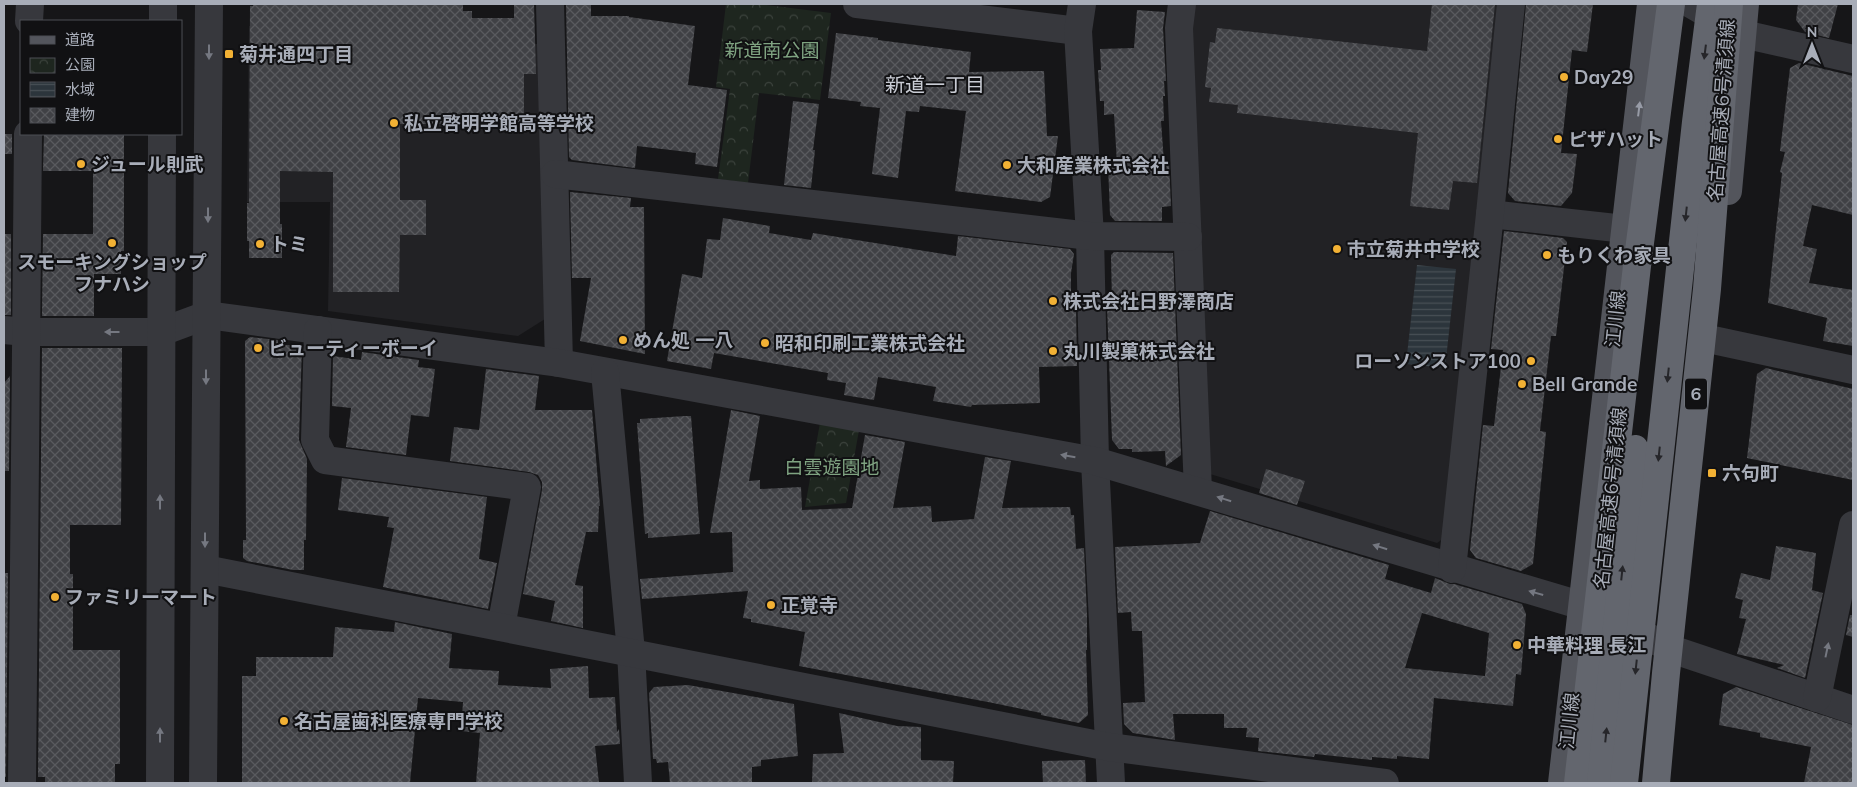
<svg xmlns="http://www.w3.org/2000/svg" width="1857" height="787" viewBox="0 0 1857 787" font-family="Mulish,'Noto Sans JP',sans-serif">
	<style>
		.built { fill: #222225 }
		.park { fill: url(#park-crowns) }
		.water { fill: url(#water-rules) }
		.building { fill: url(#building-cross-hatch); fill-rule: evenodd }
		.lines { fill: none; stroke-linecap: round; stroke-linejoin: round }
		.minor { stroke: #37383d; stroke-width: 28 }
		.major { stroke: #53555c; stroke-width: 28 }
		.highway-bridge { stroke: #63666e; stroke-width: 28 }
		.oneway { fill: #757881 }
		.oneway2 { fill: #26262a }
		.oneway3 { fill: #979ba6 }
		.poi-dot { fill: #f2b134; stroke: #111113; stroke-width: 2 }
		.labels { text-anchor: middle; stroke-width: 4; stroke-linejoin: round; paint-order: stroke }
		.shield { fill: #111113; stroke: #7b7e86; stroke-width: 1 }
		.shield-label { font-size: 18px; font-weight: bold; fill: #a8adb8 }
		.park-label { font-size: 19px; fill: #7fa381; stroke: #111113 }
		.poi-label { font-size: 19px; font-weight: bold; fill: #a8adb8; stroke: #111113; text-anchor: start }
		.street-label { font-size: 19px; fill: #a8adb8; stroke: #111113 }
		.neighbourhood-label { font-size: 20px; fill: #c9ccd4; stroke: #111113 }
	</style>
	<defs>
		<pattern id="park-crowns" width="20" height="18" patternUnits="userSpaceOnUse" patternTransform="scale(1.25)"><rect width="20" height="18" fill="#1e261f"/><path d="M2 6a3 3 0 1 1 6 0M12 15a3 3 0 1 1 6 0" fill="none" stroke="#3c433d"/></pattern>
		<pattern id="water-rules" width="6" height="5" patternUnits="userSpaceOnUse" patternTransform="scale(1.25)"><rect width="6" height="5" fill="#2c353c"/><path d="M0 2.5h6" fill="none" stroke="#485056"/></pattern>
		<pattern id="building-cross-hatch" width="8" height="8" patternUnits="userSpaceOnUse" patternTransform="scale(1.25)"><rect width="8" height="8" fill="#404145"/><path d="M0 0l8 8M0 8l8-8" fill="none" stroke="#595a5e"/></pattern>
	</defs>
	<rect width="100%" height="100%" fill="#161618"/>
	<g class="built">
		<polygon points="325,4 445,4 445,43 538,44 545,319 518,336 328,311 330,202 247,202 249,26 314,26 325,16"/>
		<polygon points="1191,4 1504,4 1447,536 1437,543 1210,474"/>
	</g>
	<g class="park">
		<polygon points="726,4 758,4 831,13 820,100 759,93 748,183 718,179 730,89 716,87"/>
		<polygon points="820,423 859,430 846,503 805,507"/>
	</g>
	<polygon class="water" points="1417,265 1456,269 1445,368 1406,364"/>
	<g class="building">
		<polygon points="253,4 463,4 463,11 472,11 472,18 514,18 514,4 534,4 536,74 524,74 524,124 400,124 400,200 426,200 426,235 400,235 399,292 333,292 333,172 280,171 280,224 282,224 282,258 249,258 249,241 247,241 247,203 249,203 250,6 253,6"/>
		<polygon points="566,4 591,4 591,16 629,16 629,17 695,26 688,85 727,90 717,167 695,164 696,153 637,146 635,168 572,160 569,157"/>
		<polygon points="1432,4 1495,4 1477,183 1453,181 1449,210 1410,206 1418,133 1237,113 1238,105 1209,102 1211,88 1205,87 1210,42 1215,43 1217,28 1427,51"/>
		<polygon points="1526,4 1593,4 1587,52 1572,50 1561,153 1577,154 1572,193 1561,206 1515,201 1508,193"/>
		<polygon points="1798,4 1838,4 1829,38 1805,32 1796,20"/>
		<polygon points="1137,10 1165,12 1163,28 1166,81 1164,81 1165,96 1163,96 1164,121 1161,121 1164,162 1169,162 1171,206 1162,207 1162,221 1115,221 1110,215 1108,165 1117,164 1114,114 1104,115 1104,101 1100,101 1098,70 1101,70 1100,49 1134,48"/>
		<polygon points="836,33 878,38 878,40 971,52 969,72 1044,71 1047,136 1058,136 1050,197 1041,202 955,191 966,111 920,106 919,112 906,111 898,178 872,174 880,108 860,106 861,102 828,98"/>
		<polygon points="1799,63 1853,76 1853,215 1812,205 1803,246 1817,249 1809,283 1853,290 1853,346 1823,341 1827,318 1768,303 1782,173 1780,172 1785,152 1780,151 1790,68"/>
		<polygon points="793,101 819,104 813,150 815,150 811,188 784,185"/>
		<rect x="4" y="134" width="8" height="20"/>
		<polygon points="44,134 124,134 124,251 121,251 121,274 94,274 94,316 42,316 43,234 93,234 93,171 43,171"/>
		<polygon points="570,192 631,198 630,207 644,207 645,354 580,341 591,278 572,278"/>
		<polygon points="723,218 770,226 769,233 811,240 813,233 956,256 958,236 1070,249 1074,254 1071,273 1071,307 1076,307 1077,366 1039,367 1040,403 972,405 971,407 933,401 936,387 878,377 874,400 844,395 846,383 827,380 828,373 714,353 711,369 667,361 682,274 702,278 707,239 720,240"/>
		<polygon points="1504,231 1563,238 1567,242 1556,336 1551,336 1540,431 1546,432 1533,564 1521,571 1476,558 1470,550 1483,425 1494,426 1503,350 1491,349"/>
		<rect x="4" y="234" width="7" height="81"/>
		<polygon points="1114,252 1173,253 1181,455 1166,466 1165,451 1132,452 1132,449 1119,449 1112,440 1107,306 1112,306 1111,255"/>
		<polygon points="250,337 278,340 278,345 302,345 299,440 307,459 306,540 304,540 304,570 293,570 247,561 243,558 243,540 246,540 245,341"/>
		<polygon points="42,348 122,348 121,525 70,525 70,574 73,574 73,650 120,650 120,764 115,764 115,783 45,783 45,777 38,777"/>
		<polygon points="362,352 419,360 418,367 435,369 429,417 411,415 406,455 346,447 351,408 332,406 333,356 361,360"/>
		<polygon points="1766,368 1853,389 1853,480 1747,458 1757,374"/>
		<polygon points="486,369 539,376 535,410 592,410 600,506 599,506 598,532 586,532 575,585 583,586 583,628 551,621 555,601 523,594 542,490 542,482 538,475 529,472 450,461 454,427 479,430"/>
		<polygon points="10,376 9,471 4,471 4,383"/>
		<polygon points="731,410 760,416 749,481 760,480 760,489 801,487 802,510 852,508 865,435 905,442 893,508 931,506 932,522 974,519 985,457 1011,461 1002,508 1070,507 1071,515 1074,515 1076,549 1084,548 1087,615 1087,650 1086,650 1088,715 1079,723 1041,715 1041,713 993,703 799,666 805,632 751,622 751,619 743,618 748,591 642,599 640,579 733,572 732,532 710,533"/>
		<polygon points="685,416 691,416 700,534 648,538 648,533 645,534 637,423 640,423 640,419"/>
		<polygon points="1266,469 1305,481 1297,505 1259,493"/>
		<polygon points="342,478 487,497 479,559 497,563 488,609 383,587 394,528 387,527 389,517 338,510"/>
		<path d="M1210,511L1389,565L1385,579L1431,593L1435,578L1450,584H1454L1522,604L1526,614L1521,675L1516,674L1513,706L1434,698L1429,759L1397,756V759L1372,757V760L1315,754L1314,757L1258,751L1259,738L1246,737L1247,728H1224V714H1173L1175,740L1133,733L1124,724L1123,703L1145,702L1142,631H1132L1131,612L1118,613L1115,547L1200,543ZM1422,613L1489,633L1485,676L1405,668Z"/>
		<polygon points="1776,546 1816,553 1812,590 1823,593 1805,678 1777,668 1784,665 1737,654 1746,619 1739,618 1743,600 1735,598 1741,573 1770,580"/>
		<polygon points="4,573 8,573 6,777 4,777"/>
		<polygon points="1850,615 1853,615 1853,637 1846,635"/>
		<polygon points="395,622 452,634 449,668 499,671 498,685 551,688 550,669 588,666 589,698 615,697 617,732 619,729 620,744 595,746 599,783 476,783 480,733 461,731 463,702 418,698 410,783 242,783 242,676 256,676 256,657 333,657 335,627 394,632"/>
		<polygon points="688,685 794,704 798,756 761,760 761,766 752,767 752,783 670,783 668,762 657,763 656,759 653,759 649,693 654,687"/>
		<polygon points="1736,687 1853,725 1853,783 1804,783 1811,747 1760,737 1760,733 1719,725 1723,694"/>
		<polygon points="839,713 897,726 921,727 921,760 954,761 953,783 812,783 813,754 844,753"/>
		<polygon points="1085,760 1086,783 1043,783 1042,761"/>
	</g>
	<g class="lines">
		<g class="minor">
			<polyline points="550,4 559,363"/>
			<polyline points="857,4 1078,31"/>
			<polyline points="1082,4 1078,31 1090,236 1095,461 1111,783"/>
			<polyline points="1182,4 1179,28 1198,491"/>
			<polyline points="1691,4 1743,34 1853,59"/>
			<polyline points="29,21 30,4"/>
			<polyline points="163,21 163,4"/>
			<polyline points="555,174 1090,236 1188,237"/>
			<polyline points="1490,214 1625,229"/>
			<polyline points="4,330 26,332 161,332 207,315 559,363 1095,461 1583,606 1677,651 1853,710"/>
			<polyline points="318,330 315,440 325,460 527,487 501,627"/>
			<polyline points="1713,340 1853,370"/>
			<polyline points="605,372 631,652 638,783"/>
			<polyline points="205,569 1109,747 1385,783"/>
			<polyline points="1452,569 1490,214 1511,4"/>
			<polyline points="1817,698 1853,525"/>
			<polyline points="22,783 28,134"/>
			<polyline points="160,783 162,134"/>
			<polyline points="203,783 209,4"/>
		</g>
		<g class="major">
			<polyline points="1728,191 1745,4"/>
			<polyline points="1562,783 1651,4"/>
		</g>
		<g class="highway-bridge">
			<polyline points="1578,783 1637,266 1671,4"/>
			<polyline points="1601,783 1635,449"/>
			<polyline points="1624,783 1696,122 1711,4"/>
			<polyline points="1656,783 1666,673 1707,289 1729,4"/>
		</g>
	</g>
	<defs><path id="oneway-solid" d="M-6-.8H1V-3.2L6.5 0L1 3.2V.8H-6Z" transform="scale(1.25)"/></defs>
	<g class="oneway">
		<use href="#oneway-solid" transform="translate(209 52) rotate(90)"/>
		<use href="#oneway-solid" transform="translate(208 215) rotate(90)"/>
		<use href="#oneway-solid" transform="translate(112 332) rotate(180)"/>
		<use href="#oneway-solid" transform="translate(206 377) rotate(90)"/>
		<use href="#oneway-solid" transform="translate(1068 456) rotate(-170)"/>
		<use href="#oneway-solid" transform="translate(1224 499) rotate(-163)"/>
		<use href="#oneway-solid" transform="translate(160 502) rotate(-90)"/>
		<use href="#oneway-solid" transform="translate(205 540) rotate(90)"/>
		<use href="#oneway-solid" transform="translate(1380 547) rotate(-163)"/>
		<use href="#oneway-solid" transform="translate(1536 593) rotate(-164)"/>
		<use href="#oneway-solid" transform="translate(1827 650) rotate(-78)"/>
		<use href="#oneway-solid" transform="translate(160 735) rotate(-90)"/>
	</g>
	<g class="oneway2">
		<use href="#oneway-solid" transform="translate(1705 52) rotate(97)"/>
		<use href="#oneway-solid" transform="translate(1686 214) rotate(96)"/>
		<use href="#oneway-solid" transform="translate(1668 375) rotate(96)"/>
		<use href="#oneway-solid" transform="translate(1659 454) rotate(96)"/>
		<use href="#oneway-solid" transform="translate(1622 573) rotate(-84)"/>
		<use href="#oneway-solid" transform="translate(1636 667) rotate(96)"/>
		<use href="#oneway-solid" transform="translate(1606 735) rotate(-84)"/>
	</g>
	<use class="oneway3" href="#oneway-solid" transform="translate(1639 109) rotate(-83)"/>
	<g class="poi-dot">
		<rect x="224" y="49" width="10" height="10" rx="2.5"/>
		<circle cx="1564" cy="77" r="5"/>
		<circle cx="394" cy="123" r="5"/>
		<circle cx="1558" cy="139" r="5"/>
		<circle cx="81" cy="164" r="5"/>
		<circle cx="1007" cy="165" r="5"/>
		<circle cx="112" cy="243" r="5"/>
		<circle cx="260" cy="244" r="5"/>
		<circle cx="1337" cy="249" r="5"/>
		<circle cx="1547" cy="255" r="5"/>
		<circle cx="1053" cy="301" r="5"/>
		<circle cx="623" cy="340" r="5"/>
		<circle cx="765" cy="343" r="5"/>
		<circle cx="258" cy="348" r="5"/>
		<circle cx="1053" cy="351" r="5"/>
		<circle cx="1531" cy="361" r="5"/>
		<circle cx="1522" cy="384" r="5"/>
		<rect x="1707" y="468" width="10" height="10" rx="2.5"/>
		<circle cx="55" cy="597" r="5"/>
		<circle cx="771" cy="605" r="5"/>
		<circle cx="1517" cy="645" r="5"/>
		<circle cx="284" cy="721" r="5"/>
	</g>
	<g class="labels">
		<rect class="shield" x="1685" y="378.5" width="22" height="31" rx="4"/>
		<g class="shield-label">
			<text x="1696" y="400">6</text>
		</g>
		<g class="park-label">
			<text x="772" y="57">新道南公園</text>
			<text x="832" y="474">白雲遊園地</text>
		</g>
		<g class="poi-label">
			<text x="239" y="61">菊井通四丁目</text>
			<text x="1574" y="84">Day29</text>
			<text x="404" y="130">私立啓明学館高等学校</text>
			<text x="1568" y="146">ピザハット</text>
			<text x="91" y="171">ジュール則武</text>
			<text x="1017" y="172">大和産業株式会社</text>
			<text x="270" y="251">トミ</text>
			<text x="1347" y="256">市立菊井中学校</text>
			<text x="1557" y="262">もりくわ家具</text>
			<text x="112" y="269" text-anchor="middle">スモーキングショップ<tspan x="112" dy="22">フナハシ</tspan></text>
			<text x="1063" y="308">株式会社日野澤商店</text>
			<text x="633" y="347">めん処 一八</text>
			<text x="775" y="350">昭和印刷工業株式会社</text>
			<text x="268" y="355">ビューティーボーイ</text>
			<text x="1063" y="358">丸川製菓株式会社</text>
			<text x="1521" y="368" text-anchor="end">ローソンストア100</text>
			<text x="1532" y="391">Bell Grande</text>
			<text x="1722" y="480">六句町</text>
			<text x="65" y="604">ファミリーマート</text>
			<text x="781" y="612">正覚寺</text>
			<text x="1527" y="652">中華料理 長江</text>
			<text x="294" y="728">名古屋歯科医療専門学校</text>
		</g>
		<g class="street-label">
			<text transform="translate(1721 110) rotate(-86)" y="7">名古屋高速6号清須線</text>
			<text transform="translate(1615 319) rotate(-84)" y="7">江川線</text>
			<text transform="translate(1610 498) rotate(-84)" y="7">名古屋高速6号清須線</text>
			<text transform="translate(1569 721) rotate(-84)" y="7">江川線</text>
		</g>
		<g class="neighbourhood-label">
			<text x="935" y="92">新道一丁目</text>
		</g>
	</g>
	<rect width="1857" height="787" fill="none" stroke="#a8adb8" stroke-width="10"/>
	<rect x="20" y="20" width="162" height="115" fill="#111113" stroke="#4d4f55"/>
	<rect x="30" y="36" width="25" height="8" fill="#53555c" stroke="#4d4f55"/>
	<text x="65" y="45" font-size="15" fill="#a8adb8">道路</text>
	<rect x="30" y="58" width="25" height="15" fill="url(#park-crowns)" stroke="#4d4f55"/>
	<text x="65" y="70" font-size="15" fill="#a8adb8">公園</text>
	<rect x="30" y="82" width="25" height="15" fill="url(#water-rules)" stroke="#4d4f55"/>
	<text x="65" y="95" font-size="15" fill="#a8adb8">水域</text>
	<rect x="30" y="108" width="25" height="15" fill="url(#building-cross-hatch)" stroke="#4d4f55"/>
	<text x="65" y="120" font-size="15" fill="#a8adb8">建物</text>
	<g transform="translate(1812 45)" stroke="#111113" stroke-width="4" paint-order="stroke">
	<path d="M0-4L9 19L0 12L-9 19Z" fill="#a8adb8"/>
	<text y="-8" font-size="14" font-weight="bold" text-anchor="middle" fill="#a8adb8">N</text>
	</g>
</svg>
